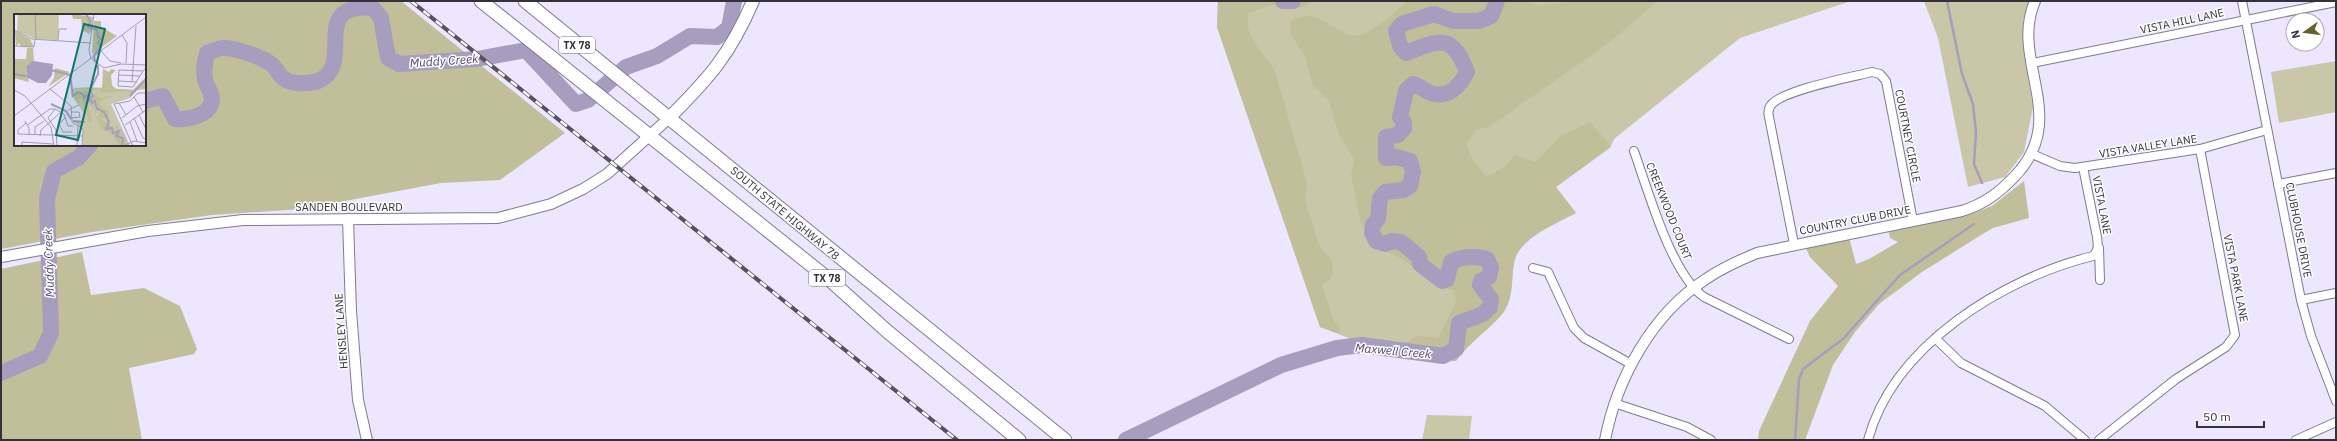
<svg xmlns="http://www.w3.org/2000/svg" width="2337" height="441" viewBox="0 0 2337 441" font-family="'IBM Plex Sans',sans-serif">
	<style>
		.green { fill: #c9c7a7 }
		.forest { fill: #c1be9a; fill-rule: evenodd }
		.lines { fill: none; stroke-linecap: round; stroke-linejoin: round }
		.stream { stroke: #a79dbf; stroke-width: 2.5 }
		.river { stroke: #a79dbf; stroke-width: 16 }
		.minor-casing { stroke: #807a90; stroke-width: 10 }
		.tertiary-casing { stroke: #807a90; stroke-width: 12 }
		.secondary-casing { stroke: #807a90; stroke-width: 14 }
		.primary-casing { stroke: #807a90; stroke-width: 15 }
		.minor { stroke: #fff; stroke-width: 8 }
		.tertiary { stroke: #fff; stroke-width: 10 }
		.secondary { stroke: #fff; stroke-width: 12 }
		.primary { stroke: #fff; stroke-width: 13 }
		.rail-casing { stroke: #55515e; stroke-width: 4 }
		.rail { stroke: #fff; stroke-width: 2.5; stroke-dasharray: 8; stroke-linecap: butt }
		.labels { text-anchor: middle; stroke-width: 3; stroke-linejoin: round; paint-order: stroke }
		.shield { fill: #fff; stroke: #716f76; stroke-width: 1 }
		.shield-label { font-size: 10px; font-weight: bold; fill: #34313b }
		.street-label { font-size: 11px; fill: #34313b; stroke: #fff }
		.water-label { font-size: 12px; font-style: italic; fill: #514272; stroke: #fff }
		.inset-river { fill: none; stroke: #a79dbf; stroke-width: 2 }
		.inset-road { fill: none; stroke: #a29eb1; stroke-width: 1 }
		.view { fill: #0f766e; fill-opacity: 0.15; stroke: #0f766e; stroke-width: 2 }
		.inset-edge { fill: none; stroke: #34313b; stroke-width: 2 }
	</style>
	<rect width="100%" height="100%" fill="#ece6ff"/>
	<g class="green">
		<path d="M1218,1H1851L1740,38L1614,139L1610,148L1556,187L1576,213C1557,223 1517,239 1514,263C1511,279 1514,298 1503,313C1489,330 1469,342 1456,361L1404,359L1320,327L1217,27Z"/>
		<polygon points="1924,1 2029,1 2023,20 2025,56 2033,107 2024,152 2005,177 1968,187 1938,38"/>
		<polygon points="2336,61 2336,112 2279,123 2271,72"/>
		<polygon points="1427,415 1472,416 1469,440 1422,440"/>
	</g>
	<g class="forest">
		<path d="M1,1H401L565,133L500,180L441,183L302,209L212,215L92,232L1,249ZM15,15H145V145H15Z"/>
		<path d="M1218,1H1312C1301,13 1287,5 1273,5C1265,6 1255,11 1248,13C1245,41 1262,49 1275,71L1307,183L1305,199L1319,245L1332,261L1333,272L1329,281L1322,284L1333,320L1339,326L1340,334L1320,327L1217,27Z"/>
		<path d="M1408,1H1523L1538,5L1580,1H1658L1607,44L1489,127L1476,130L1467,143L1470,155L1486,177L1504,167L1515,155L1536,162L1561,136L1590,122L1611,146L1556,187L1576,213C1557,223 1517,239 1514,263C1511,279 1514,298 1503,313C1489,330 1469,342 1456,361L1404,359L1402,346L1416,336L1438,338L1456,302L1455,291L1440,286L1402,259L1375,245L1361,224L1351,175L1354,159L1338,133L1329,101L1312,84L1306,58L1290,33L1291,21C1295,20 1301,16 1306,16C1326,14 1340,39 1360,35C1374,32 1396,10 1408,1Z"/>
		<polygon points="2024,181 2029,218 1993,228 1981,235 1922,272 1879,304 1855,332 1833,365 1805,440 1758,440 1759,431 1810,321 1838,286 1810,257 1803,242 1848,233 1856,264 1869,259 1898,242 1890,238 1889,232 1920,224 1966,216 1992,206"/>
		<polygon points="82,252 91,295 144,288 180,306 197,349 194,354 129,368 142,440 1,440 1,269"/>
	</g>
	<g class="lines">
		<g class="stream">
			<polyline points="1947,1 1962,74 1973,104 1976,132 1974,164 1982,183"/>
			<polyline points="1795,440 1799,379 1803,369 1843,339 1900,275 1974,224"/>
		</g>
		<g class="river">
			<polyline points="1283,1 1293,1"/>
			<path d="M145,101L163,96L175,119C188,120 212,116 212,98C211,92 207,86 205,80C203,71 205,62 207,53C212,51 217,49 222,48C233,47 262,57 271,64C276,67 278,74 283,78C291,85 308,84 318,81C357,66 307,2 373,8L381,18L388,58L399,64L477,59L526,50L576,104L588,100L626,67L657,56L690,36L717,37L729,28L734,1"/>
			<polyline points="1,373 40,356 51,333 47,199 54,171 78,158 90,145"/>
			<path d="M1126,440L1281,365L1337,348L1362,345L1443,356L1456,349L1459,323L1483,314L1490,307L1491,299L1480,285L1481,281L1489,277L1491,268L1487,259C1475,256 1463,256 1451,262L1447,279L1442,281L1420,264L1419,257L1401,242L1392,241L1385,244L1376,241L1372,233L1373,225L1378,219L1380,198L1385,192L1403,190L1410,186L1413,172L1410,161L1396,157L1386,158V137L1398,135L1404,128V122L1400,117L1406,91L1413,84C1421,86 1427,93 1434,94C1450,97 1461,84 1467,72C1452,32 1439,40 1406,53L1400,46L1396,31L1402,24L1434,14L1453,21H1479L1491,16L1497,1"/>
		</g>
		<g class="minor-casing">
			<g id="minor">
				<polyline points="2242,1 2301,300 2311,336 2336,401"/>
				<polyline points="2032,63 2336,2"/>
				<path d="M1634,151C1648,190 1671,274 1704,297L1789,339"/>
				<polyline points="2032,154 2060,166 2075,168 2200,149 2267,130"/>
				<polyline points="2278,184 2336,173"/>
				<path d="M1794,244L1769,117C1768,113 1768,109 1771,105C1782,90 1852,77 1872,72L1880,74L1886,81L1913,221"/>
				<polyline points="2099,248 2100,280"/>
				<polyline points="1533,268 1548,272 1574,328 1584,338 1631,364"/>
				<polyline points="2301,300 2336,293"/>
				<polyline points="1936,339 1961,363 2045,406 2085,440"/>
				<polyline points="1614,403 1687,427 1711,440"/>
				<path d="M1868,440C1893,346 2003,278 2093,256C2099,250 2098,246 2097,237L2083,167"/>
				<polyline points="2099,440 2176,379 2226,347 2235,335 2200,149"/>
				<polyline points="2296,440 2336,422"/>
			</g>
		</g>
		<g class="tertiary-casing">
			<g id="tertiary">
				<polyline points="348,219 351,311 358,400 367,440"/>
				<polyline points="1,257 148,231 243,220 498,218 551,204 583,189 607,174 668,119"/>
				<path d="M1605,440C1617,378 1652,314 1706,279C1722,268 1740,260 1757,253L1962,211C1984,204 1999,193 2015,176C2071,117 2009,61 2035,1"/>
			</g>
		</g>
		<g class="secondary-casing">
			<path id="secondary" d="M668,119C709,78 730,55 753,1"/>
		</g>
		<g class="primary-casing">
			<g id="primary">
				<polyline points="481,1 831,281 888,332 1019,440"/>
				<polyline points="525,1 1065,440"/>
			</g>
		</g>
		<use href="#minor" class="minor"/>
		<use href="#tertiary" class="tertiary"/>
		<use href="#secondary" class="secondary"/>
		<use href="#primary" class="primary"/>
		<g class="rail-casing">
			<polyline id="rail" points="411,1 957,440"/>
		</g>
		<use href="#rail" class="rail"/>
	</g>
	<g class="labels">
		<g class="shield">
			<rect x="559" y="37" width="36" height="16" rx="3"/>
			<rect x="809" y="270" width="36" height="16" rx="3"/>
		</g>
		<g class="shield-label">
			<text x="577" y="49">TX 78</text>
			<text x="827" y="282">TX 78</text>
		</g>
		<g class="street-label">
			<text transform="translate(2182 21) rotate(-12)" y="4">VISTA HILL LANE</text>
			<text transform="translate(1908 136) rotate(79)" y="4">COURTNEY CIRCLE</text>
			<text transform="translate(2148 146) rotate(-9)" y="4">VISTA VALLEY LANE</text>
			<text transform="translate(2102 205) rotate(79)" y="4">VISTA LANE</text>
			<text x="349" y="211">SANDEN BOULEVARD</text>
			<text transform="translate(1669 211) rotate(68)" y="4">CREEKWOOD COURT</text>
			<text transform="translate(785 213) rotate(40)" y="4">SOUTH STATE HIGHWAY 78</text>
			<text transform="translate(1855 220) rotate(-11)" y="4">COUNTRY CLUB DRIVE</text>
			<text transform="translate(2299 230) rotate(79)" y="4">CLUBHOUSE DRIVE</text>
			<text transform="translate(2236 278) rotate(79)" y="4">VISTA PARK LANE</text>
			<text transform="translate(341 331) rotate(-94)" y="4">HENSLEY LANE</text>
		</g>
		<g class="water-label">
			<text transform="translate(444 61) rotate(-4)" y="4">Muddy Creek</text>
			<text transform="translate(49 263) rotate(-92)" y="4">Muddy Creek</text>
			<text transform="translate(1393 351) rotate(5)" y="4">Maxwell Creek</text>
		</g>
	</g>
	<g transform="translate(14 14)">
		<rect width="132" height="132" fill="#ece6ff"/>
		<path d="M4,0H45L44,26L21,25L3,17ZM76,73L123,76L116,84L97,90L116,132L69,131V114L59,107H69V98L57,80L60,74Z" fill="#c9c7a7"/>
		<path d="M58,0L79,3L78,16L75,20L68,16L67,5H59ZM80,7H87V13L103,22L78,40ZM1,17L16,25L20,33H7L5,29L2,32ZM13,34H19L20,47L12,52L15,68L0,64V45H12ZM41,54L56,58L34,73L40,64ZM89,55L95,58L97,55L102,56L97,61L98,71L102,75L119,76L132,63V75L123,76L118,81L114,77L87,79L86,75L74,79L75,82L84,78L83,81L86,84L100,81L88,86L86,90L88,94L94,96L95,105L84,103L99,113L101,120L105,118L101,113L102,110L108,122V116L113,128L108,132H105L99,121L87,115L83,104L87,97L77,90L83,98L81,102L80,96L73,88L78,105V109H75L68,84H65V90L57,80L58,78L60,81L63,78L76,76L60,74H88Z" fill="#c1be9a"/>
		<path d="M19,47L39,50L38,61L32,69H24L14,64L12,52Z" fill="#a79dbf"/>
		<path class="inset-river" d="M72,0L76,7L74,13L83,16L84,23L86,24L84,29L87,33L80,41L81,48M84,51V60L76,76L79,82L76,84L78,89L81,87L83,95L90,98L95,108L92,115L98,114L99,119L105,117L102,122L109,124L108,132M37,56L56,61L59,82L64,78L70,81V84L73,81L75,87L78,85M0,60L17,63M116,82L132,65M37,90L52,97L57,105M59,107L71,108"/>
		<path class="inset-road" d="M21,0L22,25M0,16L18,25L77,29M108,21L113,29L112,49M44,26L45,15H53M0,32L20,33L21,25M87,37L96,47L107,49M77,45L75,36L80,0M78,45L90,54L107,50L132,51M129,57L119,73L104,72L105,56L129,57L131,55M104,61L126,62M104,67L123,68M118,68L122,12M36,75L57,92L58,108L69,115L68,132M0,76L11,82L37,113L40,132M120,83L129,98M105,89L112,101M41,95L34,104L42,116L43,132M54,96L65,91M125,101L132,115M0,102L132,3M52,103L45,110L49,118H58M23,104L36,95H41L50,100L54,112H59M58,104L66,103L65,98H58M108,104L123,92L132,90M120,104L129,124L132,125M11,107L15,114V121M116,108L123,127M12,109L4,116V120L69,122M14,111L24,103M111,111L132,96M21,121V113L30,107M26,122L27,116L47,98M8,132V128L39,130M63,132L64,111M109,132L120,127L132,129M119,132L100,90L116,87L124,79H132"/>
		<path class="view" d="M70,10L91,15L64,126L42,121Z"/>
		<rect width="132" height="132" class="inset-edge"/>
	</g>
	<rect width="2337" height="441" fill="none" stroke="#34313b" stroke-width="4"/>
	<g transform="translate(2305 32) rotate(256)"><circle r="19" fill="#ffffff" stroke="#aeadb1"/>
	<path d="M0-3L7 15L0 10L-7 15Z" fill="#65612e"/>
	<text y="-6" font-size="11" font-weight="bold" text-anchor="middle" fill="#34313b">N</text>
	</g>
	<path d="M2197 421v6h67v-6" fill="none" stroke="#34313b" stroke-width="2"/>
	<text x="2203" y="421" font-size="12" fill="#34313b" stroke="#ffffff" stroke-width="3" paint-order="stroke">50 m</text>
</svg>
